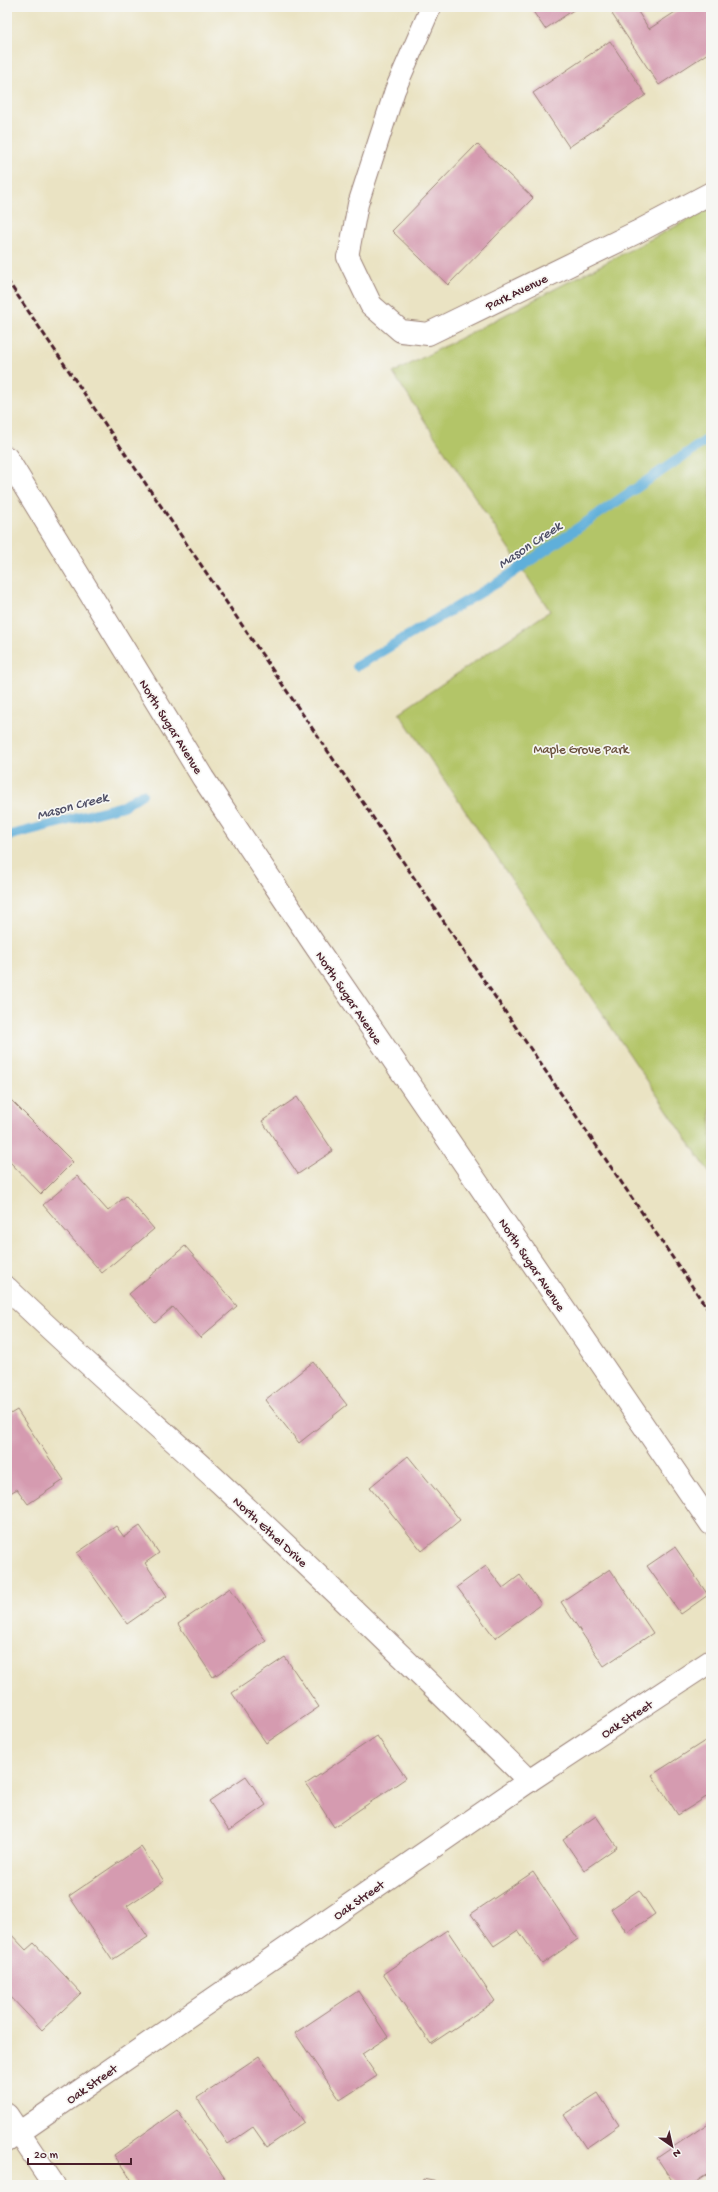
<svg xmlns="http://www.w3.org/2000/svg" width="718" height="2192" viewBox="0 0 718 2192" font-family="'Gochi Hand',sans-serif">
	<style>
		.green { fill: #b3c568; stroke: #7e724a }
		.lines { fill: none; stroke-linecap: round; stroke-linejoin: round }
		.stream { stroke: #5fafda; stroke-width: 10 }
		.building { fill: #d59bb0 }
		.service-casing { stroke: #9a8177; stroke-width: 22 }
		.minor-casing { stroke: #9a8177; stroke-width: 24 }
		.tertiary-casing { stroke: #9a8177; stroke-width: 24 }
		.service { stroke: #fff; stroke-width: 20 }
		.minor { stroke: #fff; stroke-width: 22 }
		.tertiary { stroke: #fff; stroke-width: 22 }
		.rail { stroke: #4a1f2b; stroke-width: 3; stroke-dasharray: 6 3; stroke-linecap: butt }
		.labels { text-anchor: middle; stroke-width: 3.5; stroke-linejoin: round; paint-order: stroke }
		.street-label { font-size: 13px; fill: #4a1f2b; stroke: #f6f6f2 }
		.park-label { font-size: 13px; fill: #6a513d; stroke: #f6f6f2 }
		.water-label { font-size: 14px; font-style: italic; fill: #515168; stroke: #f6f6f2 }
	</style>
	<rect width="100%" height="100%" fill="#f6f6f2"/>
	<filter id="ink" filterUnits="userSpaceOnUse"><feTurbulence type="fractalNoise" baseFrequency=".025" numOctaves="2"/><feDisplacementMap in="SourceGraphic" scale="8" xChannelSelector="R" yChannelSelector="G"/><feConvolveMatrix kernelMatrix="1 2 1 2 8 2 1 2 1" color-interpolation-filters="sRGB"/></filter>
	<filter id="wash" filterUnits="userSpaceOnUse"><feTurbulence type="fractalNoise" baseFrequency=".012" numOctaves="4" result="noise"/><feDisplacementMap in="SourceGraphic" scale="16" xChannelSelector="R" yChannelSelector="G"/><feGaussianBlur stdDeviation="0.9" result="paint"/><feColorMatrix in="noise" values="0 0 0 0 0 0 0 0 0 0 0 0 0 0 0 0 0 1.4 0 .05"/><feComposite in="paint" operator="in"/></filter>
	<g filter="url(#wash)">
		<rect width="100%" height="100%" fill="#eae3c3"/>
		<polygon class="green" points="711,208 711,1175 399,713 550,611 393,373"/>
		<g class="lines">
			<g class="stream">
				<polyline points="357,666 502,580 711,437"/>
				<polyline points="7,836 123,806 142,794"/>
			</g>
		</g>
		<g id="blocks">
			<g class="building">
				<polygon points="530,7 578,7 545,29"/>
				<polygon points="623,7 635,7 649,29 683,7 711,7 711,51 659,85 612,14"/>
				<polygon points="610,41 646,95 569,147 533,93"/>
				<polygon points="477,144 533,198 448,285 392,231"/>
				<polygon points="8,1097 73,1162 41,1194 7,1159"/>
				<polygon points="297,1097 333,1151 298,1174 262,1121"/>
				<polygon points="77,1176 108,1211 126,1196 154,1229 102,1273 43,1205"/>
				<polygon points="185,1246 237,1306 200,1338 173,1307 155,1323 129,1294"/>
				<polygon points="313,1362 347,1405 299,1443 265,1400"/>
				<polygon points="17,1410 64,1480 28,1504 17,1489 7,1495 7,1416"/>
				<polygon points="408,1456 460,1520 422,1551 370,1487"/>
				<polygon points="116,1526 124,1537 140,1526 159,1553 145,1563 167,1596 127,1624 77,1553"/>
				<polygon points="675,1547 708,1595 681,1614 647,1566"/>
				<polygon points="486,1566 503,1588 520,1575 541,1604 495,1638 457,1587"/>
				<polygon points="610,1569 653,1633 604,1666 561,1602"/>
				<polygon points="230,1588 266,1641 213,1677 178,1624"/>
				<polygon points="285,1657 319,1707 266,1743 232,1693"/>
				<polygon points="377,1736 406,1778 334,1827 306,1784"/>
				<polygon points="711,1737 711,1794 678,1815 652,1775"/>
				<polygon points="246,1776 266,1805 229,1831 209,1801"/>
				<polygon points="596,1816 617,1847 584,1870 563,1839"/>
				<polygon points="141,1847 164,1881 127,1906 148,1937 112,1960 69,1896"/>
				<polygon points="533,1872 578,1939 542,1964 518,1930 494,1946 471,1914"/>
				<polygon points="639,1890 655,1914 627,1933 611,1909"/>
				<polygon points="7,1930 26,1950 34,1943 81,1993 42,2030 7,1993"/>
				<polygon points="447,1930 495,2001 431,2044 383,1974"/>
				<polygon points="358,1991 388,2037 362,2054 377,2076 340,2100 295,2033"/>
				<polygon points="259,2056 304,2122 267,2147 253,2127 228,2144 197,2098"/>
				<polygon points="598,2093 619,2125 586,2148 564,2115"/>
				<polygon points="177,2110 226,2180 219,2185 176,2185 173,2181 168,2185 135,2185 114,2155"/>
				<polygon points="710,2122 711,2172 691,2185 675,2185 657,2158"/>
				<polygon points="423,2179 447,2184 447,2185 422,2185"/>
			</g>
		</g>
	</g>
	<g filter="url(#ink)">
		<use href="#blocks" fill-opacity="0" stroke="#9a8177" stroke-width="1"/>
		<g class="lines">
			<g class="service-casing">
				<polyline id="service" points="348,257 358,204 395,90 431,7"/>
			</g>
			<g class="minor-casing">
				<g id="minor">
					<polyline points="348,257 371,305 401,331 428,334 637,232 711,193"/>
					<path d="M7,1288C76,1355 149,1418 220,1483C325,1581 427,1680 529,1781"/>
					<polyline points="7,2115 54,2185"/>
					<polyline points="7,2141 529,1781 711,1661"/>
				</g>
			</g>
			<g class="tertiary-casing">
				<polyline id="tertiary" points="7,458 203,778 314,944 711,1524"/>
			</g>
			<use href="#service" class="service"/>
			<use href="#minor" class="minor"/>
			<use href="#tertiary" class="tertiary"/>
			<polyline class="rail" points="7,280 711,1314"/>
		</g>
	</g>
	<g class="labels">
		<g class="street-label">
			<text transform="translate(516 291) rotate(-26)" y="5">Park Avenue</text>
			<text transform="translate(172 726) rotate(58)" y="5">North Sugar Avenue</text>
			<text transform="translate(350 997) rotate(56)" y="5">North Sugar Avenue</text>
			<text transform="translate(533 1264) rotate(56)" y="5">North Sugar Avenue</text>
			<text transform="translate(271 1531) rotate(43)" y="5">North Ethel Drive</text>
			<text transform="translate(626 1718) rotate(-33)" y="5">Oak Street</text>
			<text transform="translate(358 1899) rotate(-35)" y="5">Oak Street</text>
			<text transform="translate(91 2083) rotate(-35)" y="5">Oak Street</text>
		</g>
		<g class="park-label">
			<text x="581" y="753">Maple Grove Park</text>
		</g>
		<g class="water-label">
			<text transform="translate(529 544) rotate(-34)" y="5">Mason Creek</text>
			<text transform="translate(72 805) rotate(-15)" y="5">Mason Creek</text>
		</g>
	</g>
	<rect width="718" height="2192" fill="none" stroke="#f6f6f2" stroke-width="24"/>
	<g transform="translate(672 2146) rotate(146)" stroke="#f6f6f2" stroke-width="3" paint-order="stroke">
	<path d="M0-3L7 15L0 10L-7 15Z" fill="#4a1f2b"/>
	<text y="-6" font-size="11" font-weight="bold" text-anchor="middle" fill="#4a1f2b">N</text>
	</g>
	<path d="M28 2158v6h103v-6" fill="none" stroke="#4a1f2b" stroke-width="2"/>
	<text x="34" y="2158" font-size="12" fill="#4a1f2b" stroke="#f6f6f2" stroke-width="3" paint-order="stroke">20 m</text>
</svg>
